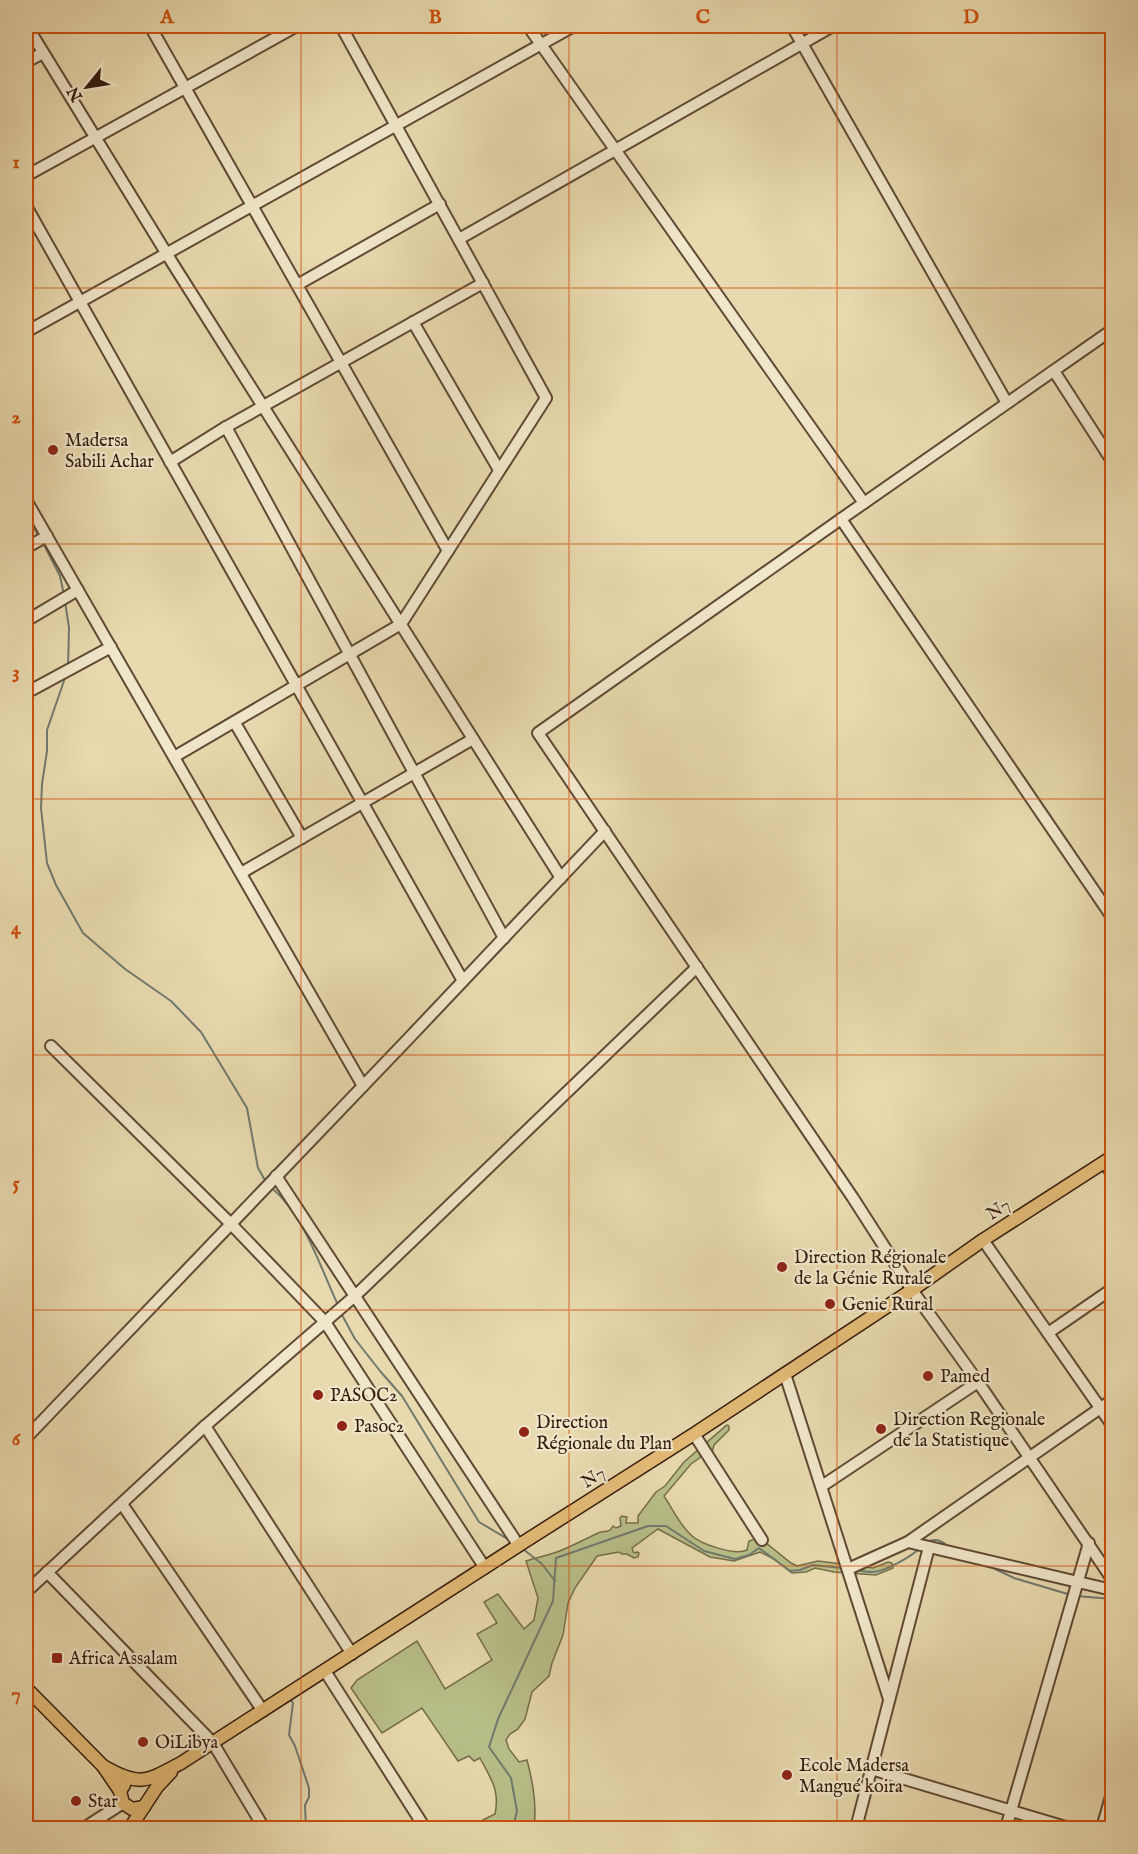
<svg xmlns="http://www.w3.org/2000/svg" width="1138" height="1854" viewBox="0 0 1138 1854" font-family="'IM FELL English',serif">
	<style>
		.green { fill: #b8bf89; stroke: #766d4b; stroke-width: 1.5 }
		.lines { fill: none; stroke-linecap: round; stroke-linejoin: round }
		.stream { stroke: #707a6f; stroke-width: 2 }
		.minor-casing { stroke: #604a35; stroke-width: 14 }
		.major-casing { stroke: #331b0d; stroke-width: 15 }
		.minor { stroke: #f0e6ca; stroke-width: 10 }
		.major { stroke: #e4bc77; stroke-width: 12 }
		.grid { fill: none; stroke: #cd500c; stroke-width: 1.5; stroke-opacity: 0.55 }
		.poi-dot { fill: #8f2418; stroke: #f0e6ca; stroke-width: 2 }
		.labels { text-anchor: middle; stroke-width: 4.5; stroke-linejoin: round; paint-order: stroke }
		.poi-label { font-size: 18px; fill: #331b0d; stroke: #f0e6ca; text-anchor: start }
		.street-label { font-size: 18px; fill: #331b0d; stroke: #f0e6ca }
		.neatline { fill: none; stroke: #cd500c; stroke-width: 2 }
		.grid-label { font-size: 20px; text-anchor: middle; font-weight: bold; fill: #cd500c }
	</style>
	<rect width="100%" height="100%" fill="#e8d9ae"/>
	<filter id="stains"><feTurbulence type="fractalNoise" baseFrequency=".00333" numOctaves="4"/><feColorMatrix values="0 0 0 0 .2 0 0 0 0 .09 0 0 0 0 .02 0 0 0 .5 -.17"/></filter>
	<radialGradient id="worn" r=".72"><stop offset=".6" stop-color="#630" stop-opacity="0"/><stop offset="1" stop-color="#630" stop-opacity=".3"/></radialGradient>
	<path class="green" d="M727,1425L729,1426V1430L714,1445L712,1453L706,1457H701L691,1464L664,1496C672,1508 680,1525 691,1535C700,1544 735,1556 747,1550L749,1541L755,1539L766,1543L791,1563L797,1566L818,1561L873,1568L888,1562L892,1563L893,1568L876,1575L834,1572L815,1568L806,1572L792,1573L774,1559L760,1552L734,1561L710,1557L658,1529L632,1548L633,1552L636,1553L637,1552L639,1553L638,1557L634,1558L627,1554H622L619,1552L597,1556L575,1588L568,1603L563,1635L552,1663L549,1676L532,1692L525,1719L518,1729L510,1734L506,1740L509,1749L519,1762L527,1760C533,1782 537,1805 534,1828H467L495,1814C500,1790 491,1779 480,1758L474,1761L469,1756L458,1761L422,1708L382,1733L351,1688L357,1680L417,1641L445,1689L492,1660L477,1634L497,1623L484,1602L498,1594L524,1629L534,1620L538,1598L526,1561C535,1558 545,1556 554,1553C569,1548 583,1540 598,1533C605,1530 609,1534 613,1526L616,1528L621,1526L620,1518L622,1516L627,1517L626,1523H638V1516L656,1492L665,1486L684,1462Z"/>
	<g class="lines">
		<g class="stream">
			<polyline points="26,515 38,535"/>
			<polyline points="43,543 60,576 64,595"/>
			<polyline points="65,601 69,628 68,667"/>
			<polyline points="66,675 47,730 47,751 42,784 41,808 47,863 56,885 83,933 125,969 171,1001 201,1032 247,1108 258,1168 266,1182"/>
			<path d="M272,1188C306,1218 319,1265 338,1305"/>
			<polyline points="341,1313 355,1339 380,1371 402,1396 479,1522 511,1541"/>
			<path d="M926,1542C937,1538 941,1540 950,1548"/>
			<polyline points="523,1549 542,1564 555,1581"/>
			<polyline points="989,1566 1014,1578 1071,1595"/>
			<path d="M857,1570C862,1571 867,1572 872,1572C884,1572 911,1557 920,1548"/>
			<polyline points="1077,1596 1112,1599"/>
			<polyline points="289,1697 293,1703 289,1735 295,1746 309,1788 309,1797 305,1805 306,1828"/>
			<polyline points="513,1828 517,1811 511,1778 489,1747 498,1719 553,1601 556,1558 648,1526 666,1526 704,1551 735,1559 749,1555 759,1548 790,1571 800,1570 813,1565 842,1568"/>
		</g>
		<g class="minor-casing">
			<g id="minor">
				<polyline points="27,26 173,264 561,878"/>
				<polyline points="150,26 448,551"/>
				<polyline points="528,26 864,503"/>
				<polyline points="792,26 1007,403"/>
				<polyline points="26,62 43,53"/>
				<polyline points="26,176 297,26"/>
				<polyline points="26,206 463,981"/>
				<polyline points="459,239 833,26"/>
				<polyline points="297,285 440,204"/>
				<polyline points="413,322 499,470"/>
				<polyline points="1112,330 841,519 538,733 853,1198 912,1290 978,1382 1112,1579"/>
				<polyline points="26,332 574,26"/>
				<polyline points="1054,371 1112,461"/>
				<polyline points="226,427 504,938"/>
				<polyline points="170,462 226,427 483,283"/>
				<polyline points="26,500 363,1086"/>
				<polyline points="841,519 1112,917"/>
				<polyline points="26,548 47,536"/>
				<polyline points="26,621 78,590"/>
				<polyline points="26,693 111,647"/>
				<polyline points="235,723 302,838"/>
				<polyline points="174,757 401,624 546,398 341,26"/>
				<polyline points="241,873 473,739"/>
				<polyline points="51,1046 231,1224 325,1322 485,1568"/>
				<polyline points="1104,1162 1112,1174"/>
				<polyline points="276,1176 519,1546"/>
				<polyline points="983,1240 1112,1425"/>
				<polyline points="1048,1333 1112,1289"/>
				<polyline points="785,1374 889,1699"/>
				<polyline points="205,1426 352,1654"/>
				<polyline points="694,1434 762,1540"/>
				<polyline points="26,1438 409,1038 605,831"/>
				<polyline points="822,1486 978,1382"/>
				<polyline points="122,1504 263,1711"/>
				<polyline points="908,1542 1112,1590"/>
				<polyline points="848,1569 908,1542 1112,1400"/>
				<polyline points="47,1572 213,1743 264,1828"/>
				<polyline points="26,1592 205,1426 356,1295 697,967"/>
				<polyline points="325,1671 425,1828"/>
				<polyline points="871,1769 1069,1828"/>
				<polyline points="84,1828 123,1803"/>
				<polyline points="856,1828 929,1547"/>
				<polyline points="1006,1828 1089,1543"/>
				<polyline points="1102,1828 1112,1793"/>
			</g>
		</g>
		<g class="major-casing">
			<g id="major">
				<polyline points="26,1688 103,1766 120,1791"/>
				<path d="M103,1766C139,1787 146,1782 181,1763L524,1542L694,1434L912,1290L983,1240L1112,1157"/>
				<polyline points="124,1785 120,1791 123,1803 132,1809 144,1807"/>
				<polyline points="130,1828 157,1787 171,1772"/>
			</g>
		</g>
		<use href="#minor" class="minor"/>
		<use href="#major" class="major"/>
	</g>
	<path class="grid" d="M301,26V1828M569,26V1828M837,26V1828M26,288H1112M26,544H1112M26,799H1112M26,1055H1112M26,1310H1112M26,1566H1112"/>
	<g class="poi-dot">
		<circle cx="53" cy="450" r="6"/>
		<circle cx="782" cy="1267" r="6"/>
		<circle cx="830" cy="1304" r="6"/>
		<circle cx="928" cy="1376" r="6"/>
		<circle cx="318" cy="1395" r="6"/>
		<circle cx="342" cy="1426" r="6"/>
		<circle cx="881" cy="1429" r="6"/>
		<circle cx="524" cy="1432" r="6"/>
		<rect x="51" y="1652" width="12" height="12" rx="3"/>
		<circle cx="143" cy="1742" r="6"/>
		<circle cx="787" cy="1775" r="6"/>
		<circle cx="76" cy="1801" r="6"/>
	</g>
	<g class="labels">
		<g class="poi-label">
			<text x="65" y="446">Madersa<tspan x="65" dy="21">Sabili Achar</tspan></text>
			<text x="794" y="1263">Direction Régionale<tspan x="794" dy="21">de la Génie Rurale</tspan></text>
			<text x="842" y="1310">Genie Rural</text>
			<text x="940" y="1382">Pamed</text>
			<text x="330" y="1401">PASOC2</text>
			<text x="893" y="1425">Direction Regionale<tspan x="893" dy="21">de la Statistique</tspan></text>
			<text x="536" y="1428">Direction<tspan x="536" dy="21">Régionale du Plan</tspan></text>
			<text x="354" y="1432">Pasoc2</text>
			<text x="69" y="1664">Africa Assalam</text>
			<text x="155" y="1748">OiLibya</text>
			<text x="799" y="1771">Ecole Madersa<tspan x="799" dy="21">Mangué koira</tspan></text>
			<text x="88" y="1807">Star</text>
		</g>
		<g class="street-label">
			<text transform="translate(998 1209) rotate(-33)" y="6">N7</text>
			<text transform="translate(593 1477) rotate(-32)" y="6">N7</text>
		</g>
	</g>
	<rect width="1138" height="1854" fill="none" stroke="#e8d9ae" stroke-width="66"/>
	<g transform="translate(87 87) rotate(240)" stroke="#f0e6ca" stroke-width="4.5" paint-order="stroke">
	<path d="M0-4.5L10 22L0 15L-10 22Z" fill="#331b0d"/>
	<text y="-9" font-size="16" font-weight="bold" text-anchor="middle" fill="#331b0d">N</text>
	</g>
	<rect x="33" y="33" width="1072" height="1788" class="neatline"/>
	<g class="grid-label">
		<text x="167" y="23">A</text>
		<text x="435" y="23">B</text>
		<text x="703" y="23">C</text>
		<text x="971" y="23">D</text>
		<text x="16" y="168">1</text>
		<text x="16" y="423">2</text>
		<text x="16" y="678">3</text>
		<text x="16" y="934">4</text>
		<text x="16" y="1189">5</text>
		<text x="16" y="1445">6</text>
		<text x="16" y="1700">7</text>
	</g>
	<rect width="100%" height="100%" filter="url(#stains)"/>
	<rect width="100%" height="100%" fill="url(#worn)"/>
</svg>
